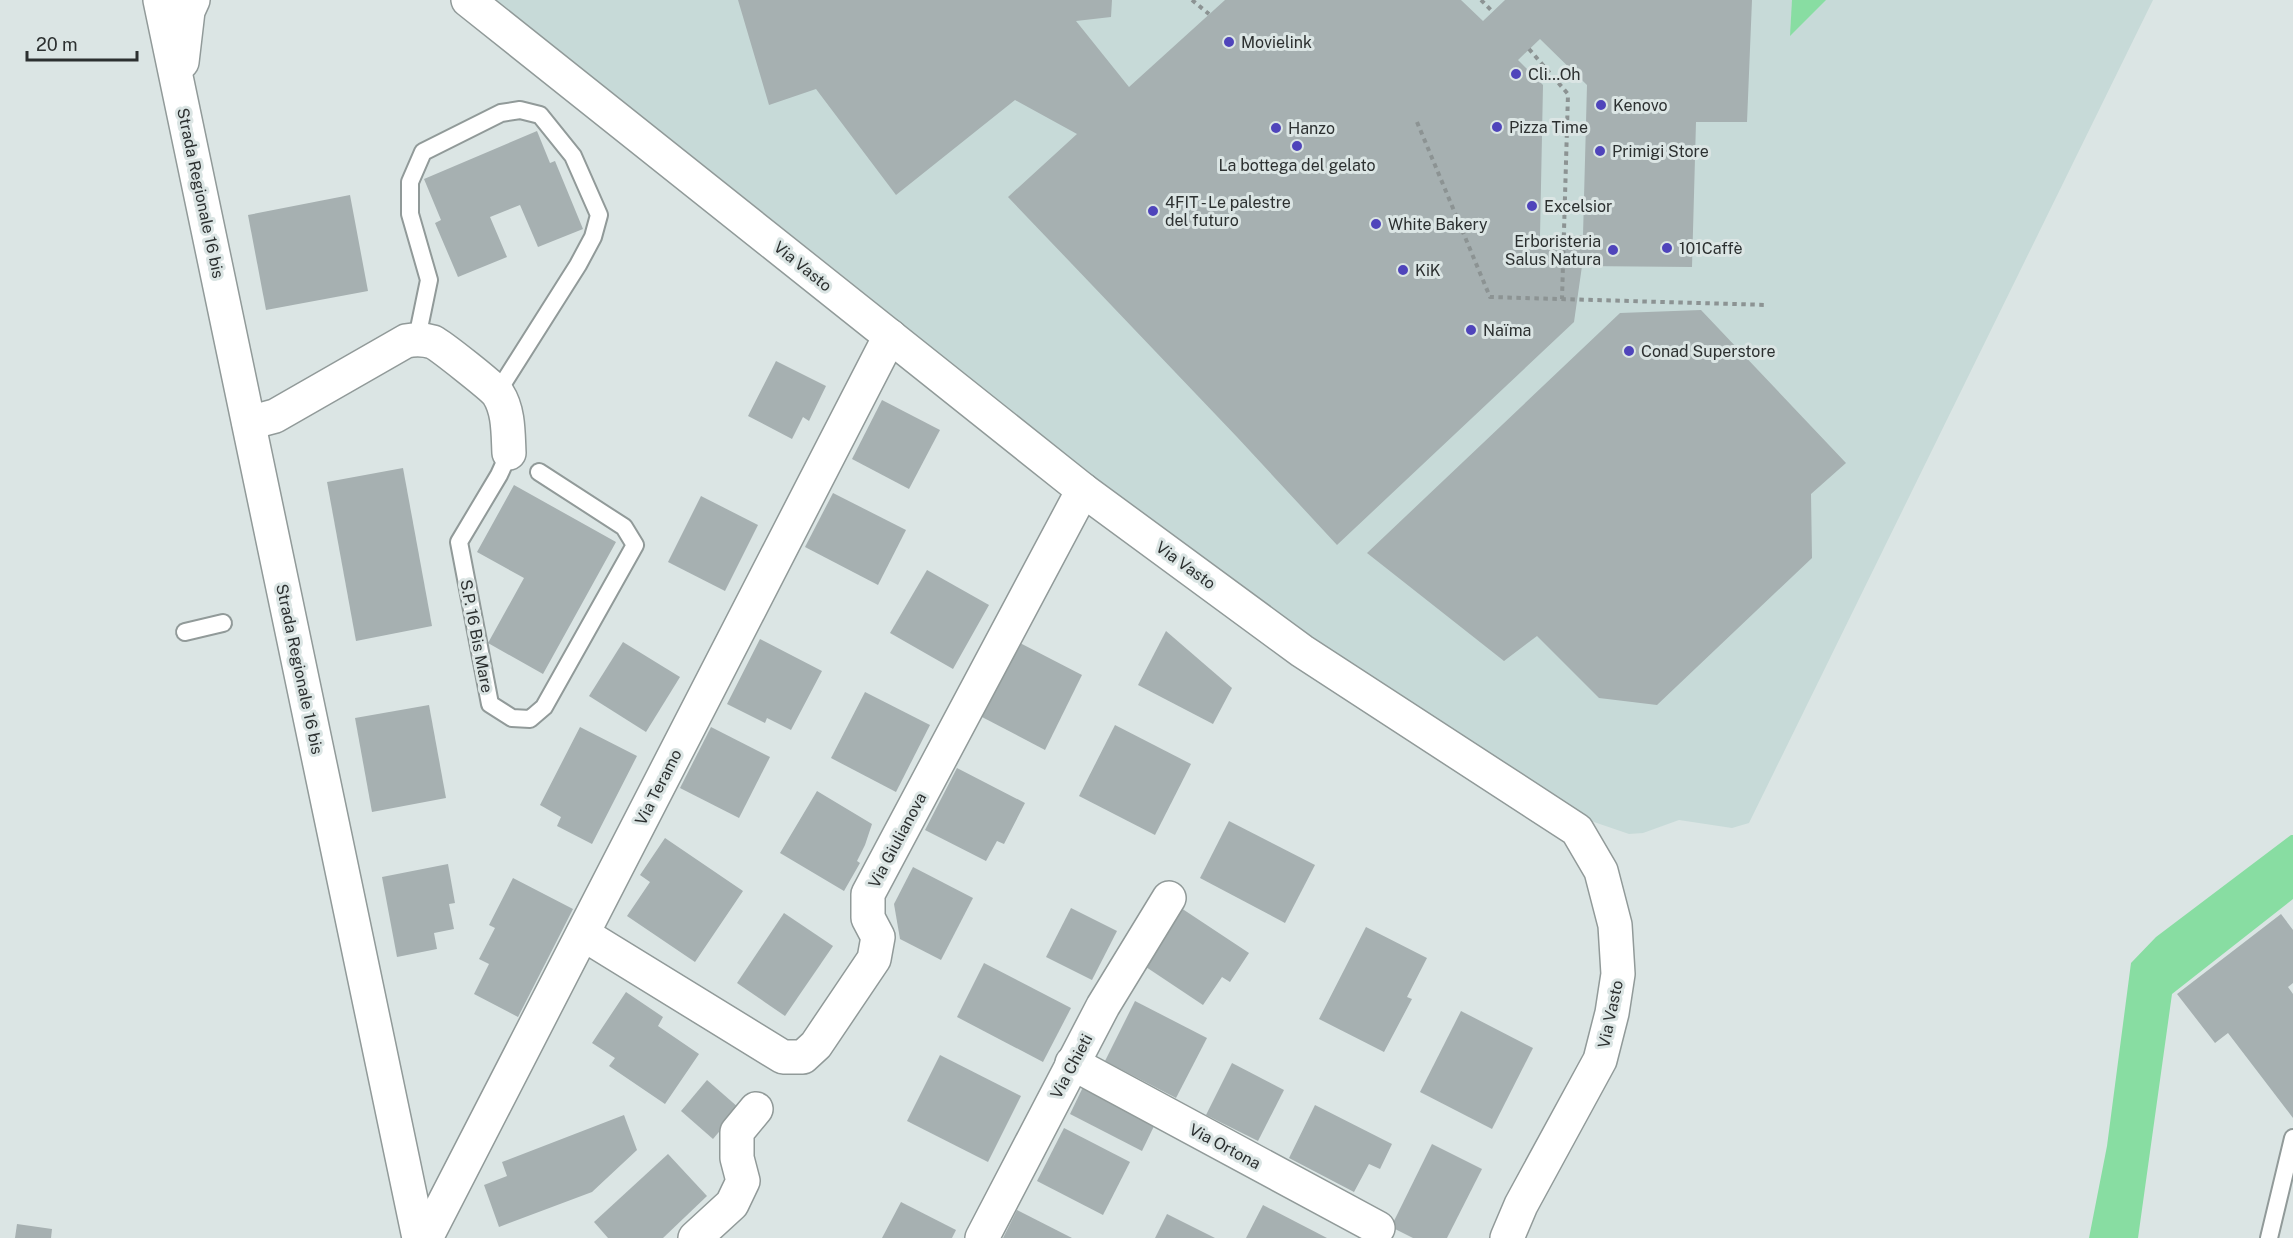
<svg xmlns="http://www.w3.org/2000/svg" width="2293" height="1238" viewBox="0 0 2293 1238" font-family="'Public Sans',sans-serif">
	<style>
		.built { fill: #c7dad8 }
		.green { fill: #88dda2 }
		.building { fill: #a6b0b1; fill-rule: evenodd }
		.lines { fill: none; stroke-linecap: round; stroke-linejoin: round }
		.lane-casing { stroke: #919a99; stroke-width: 20 }
		.street-casing { stroke: #919a99; stroke-width: 36 }
		.secondary-casing { stroke: #919a99; stroke-width: 36 }
		.path { stroke: #8c9393; stroke-width: 4; stroke-dasharray: 4.5 4.5; stroke-linecap: butt }
		.lane { stroke: #fff; stroke-width: 16 }
		.street { stroke: #fff; stroke-width: 33 }
		.secondary { stroke: #fff; stroke-width: 33 }
		.poi-dot { fill: #4f44bb; stroke: #dbe5e4; stroke-width: 2 }
		.labels { text-anchor: middle; stroke-width: 6; stroke-linejoin: round; paint-order: stroke }
		.poi-label { font-size: 16px; fill: #2c3030; stroke: #dbe5e4; text-anchor: start }
		.street-label { font-size: 16px; fill: #2c3030; stroke: #dbe5e4 }
	</style>
	<rect width="100%" height="100%" fill="#dbe5e4"/>
	<polygon class="built" points="496,0 2153,0 1749,823 1732,828 1679,820 1643,833 1629,834 1591,821 1332,658 1137,514 847,279"/>
	<g class="green">
		<polygon points="1792,0 1826,0 1790,36"/>
		<polygon points="2291,835 2293,835 2293,899 2172,994 2138,1238 2089,1238 2107,1146 2131,963 2156,937"/>
	</g>
	<g class="building">
		<path d="M738,0H1112L1111,17L1076,21L1129,87L1225,0H1461L1483,21L1505,0H1752L1747,122H1696L1692,267L1582,266L1574,322L1337,545L1237,437L1008,197L1077,134L1015,100L896,195L816,89L769,105ZM1540,39L1587,85L1583,235L1540,236L1543,85L1518,60Z"/>
		<polygon points="537,131 550,163 555,161 583,229 538,247 520,205 490,217 507,257 458,277 435,223 441,220 424,179"/>
		<polygon points="350,195 368,291 266,310 248,215"/>
		<polygon points="1701,310 1846,463 1811,494 1812,558 1657,705 1599,698 1537,636 1504,661 1367,553 1620,313"/>
		<polygon points="776,361 826,386 809,421 803,417 792,439 748,416"/>
		<polygon points="882,400 940,430 909,489 852,459"/>
		<polygon points="403,468 432,626 356,641 327,482"/>
		<polygon points="514,485 616,542 543,674 488,643 524,578 477,552"/>
		<polygon points="833,493 906,530 878,585 805,547"/>
		<polygon points="701,496 758,525 725,591 668,562"/>
		<polygon points="927,570 989,605 953,669 890,633"/>
		<polygon points="1166,631 1232,688 1213,724 1138,685"/>
		<polygon points="760,639 822,671 791,730 767,718 765,723 727,704"/>
		<polygon points="623,642 680,677 646,732 589,696"/>
		<polygon points="1020,643 1082,675 1045,750 982,717"/>
		<polygon points="865,692 930,725 896,792 831,758"/>
		<polygon points="429,705 446,798 372,812 355,718"/>
		<polygon points="1115,725 1191,764 1155,835 1079,796"/>
		<polygon points="580,727 637,756 592,844 557,826 561,817 540,805"/>
		<polygon points="711,727 770,757 739,818 680,788"/>
		<polygon points="957,768 1025,803 1004,844 997,841 986,861 925,830"/>
		<polygon points="817,791 872,824 865,845 857,861 860,863 844,891 780,853"/>
		<polygon points="1229,821 1315,865 1285,923 1200,878"/>
		<polygon points="665,838 743,891 695,962 627,916 650,882 640,875"/>
		<polygon points="448,864 455,903 449,904 454,929 434,933 437,949 397,957 382,877"/>
		<polygon points="913,867 973,898 941,960 900,939 894,904"/>
		<polygon points="513,878 573,909 518,1017 474,994 489,964 479,959 495,928 489,925"/>
		<polygon points="1071,908 1117,931 1092,980 1046,957"/>
		<polygon points="1181,908 1249,953 1230,982 1222,977 1203,1005 1143,965"/>
		<polygon points="784,913 833,946 785,1016 737,983"/>
		<polygon points="2281,914 2293,930 2293,983 2288,987 2293,994 2293,1118 2228,1033 2215,1043 2177,994"/>
		<polygon points="1366,927 1427,958 1407,997 1412,999 1384,1052 1319,1019"/>
		<polygon points="984,963 1071,1008 1043,1062 957,1017"/>
		<polygon points="626,992 663,1017 658,1026 699,1054 665,1104 609,1066 615,1058 592,1043"/>
		<polygon points="1135,1001 1207,1038 1176,1098 1105,1061"/>
		<polygon points="1461,1011 1533,1048 1492,1129 1420,1092"/>
		<polygon points="940,1055 1021,1096 988,1162 907,1121"/>
		<polygon points="1232,1063 1284,1090 1258,1141 1206,1115"/>
		<polygon points="707,1080 739,1108 713,1139 681,1111"/>
		<polygon points="1084,1085 1156,1122 1142,1151 1070,1114"/>
		<polygon points="1315,1105 1392,1144 1380,1169 1369,1164 1354,1192 1289,1158"/>
		<polygon points="624,1115 637,1150 592,1192 499,1227 484,1185 507,1176 502,1162"/>
		<polygon points="1064,1128 1130,1162 1103,1215 1037,1181"/>
		<polygon points="1432,1144 1482,1169 1447,1238 1413,1238 1391,1227"/>
		<polygon points="668,1154 707,1196 663,1238 608,1238 594,1222"/>
		<polygon points="901,1202 956,1230 952,1238 882,1238"/>
		<polygon points="1263,1205 1327,1238 1246,1238"/>
		<polygon points="1017,1210 1072,1238 1003,1238"/>
		<polygon points="1167,1214 1215,1238 1155,1238"/>
		<polygon points="17,1224 52,1229 51,1238 15,1238"/>
	</g>
	<g class="lines">
		<g class="lane-casing">
			<g id="lane">
				<polyline points="417,338 429,280 410,214 410,182 423,152 501,113 520,110 540,115 573,156 599,215 593,237 578,265 497,393"/>
				<polyline points="509,453 499,475 459,542 490,704 512,718 530,719 544,707 635,545 624,527 539,472"/>
				<polyline points="185,632 223,623"/>
				<polyline points="2269,1238 2293,1138"/>
			</g>
		</g>
		<g class="street-casing">
			<g id="street">
				<polyline points="468,0 1083,490 1302,651 1577,830 1601,871 1615,925 1618,974 1612,1013 1600,1060 1521,1205 1507,1238"/>
				<path d="M249,423L275,416L406,341C416,339 423,339 433,342C441,346 493,387 498,394C509,411 508,434 509,453"/>
				<polyline points="583,934 783,1057 803,1057 816,1045 874,959 878,937 868,918 868,894 1083,490"/>
				<polyline points="1072,1063 1378,1228"/>
				<polyline points="426,1238 890,336"/>
				<polyline points="695,1238 732,1204 743,1181 737,1158 737,1132 756,1109"/>
				<polyline points="982,1238 1103,1006 1169,898"/>
			</g>
		</g>
		<g class="secondary-casing">
			<g id="secondary">
				<polyline points="160,0 419,1238"/>
				<polyline points="182,62 188,11 193,0"/>
			</g>
		</g>
		<g class="path">
			<polyline points="1192,0 1209,14"/>
			<polyline points="1481,0 1493,12"/>
			<polyline points="1529,49 1568,94 1562,299"/>
			<polyline points="1417,122 1490,297 1768,305"/>
		</g>
		<use href="#lane" class="lane"/>
		<use href="#street" class="street"/>
		<use href="#secondary" class="secondary"/>
	</g>
	<g class="poi-dot">
		<circle cx="1229" cy="42" r="6"/>
		<circle cx="1516" cy="74" r="6"/>
		<circle cx="1601" cy="105" r="6"/>
		<circle cx="1497" cy="127" r="6"/>
		<circle cx="1276" cy="128" r="6"/>
		<circle cx="1297" cy="146" r="6"/>
		<circle cx="1600" cy="151" r="6"/>
		<circle cx="1532" cy="206" r="6"/>
		<circle cx="1153" cy="211" r="6"/>
		<circle cx="1376" cy="224" r="6"/>
		<circle cx="1667" cy="248" r="6"/>
		<circle cx="1613" cy="250" r="6"/>
		<circle cx="1403" cy="270" r="6"/>
		<circle cx="1471" cy="330" r="6"/>
		<circle cx="1629" cy="351" r="6"/>
	</g>
	<g class="labels">
		<g class="poi-label">
			<text x="1241" y="48">Movielink</text>
			<text x="1528" y="80">Cli...Oh</text>
			<text x="1613" y="111">Kenovo</text>
			<text x="1509" y="133">Pizza Time</text>
			<text x="1288" y="134">Hanzo</text>
			<text x="1612" y="157">Primigi Store</text>
			<text x="1297" y="171" text-anchor="middle">La bottega del gelato</text>
			<text x="1165" y="208">4FIT - Le palestre<tspan x="1165" dy="18">del futuro</tspan></text>
			<text x="1544" y="212">Excelsior</text>
			<text x="1388" y="230">White Bakery</text>
			<text x="1601" y="247" text-anchor="end">Erboristeria<tspan x="1601" dy="18">Salus Natura</tspan></text>
			<text x="1679" y="254">101Caffè</text>
			<text x="1415" y="276">KiK</text>
			<text x="1483" y="336">Naïma</text>
			<text x="1641" y="357">Conad Superstore</text>
		</g>
		<g class="street-label">
			<text transform="translate(201 193) rotate(78)" y="6">Strada Regionale 16 bis</text>
			<text transform="translate(803 266) rotate(39)" y="6">Via Vasto</text>
			<text transform="translate(1186 565) rotate(36)" y="6">Via Vasto</text>
			<text transform="translate(477 636) rotate(79)" y="6">S.P. 16 Bis Mare</text>
			<text transform="translate(300 669) rotate(78)" y="6">Strada Regionale 16 bis</text>
			<text transform="translate(658 787) rotate(-63)" y="6">Via Teramo</text>
			<text transform="translate(897 840) rotate(-62)" y="6">Via Giulianova</text>
			<text transform="translate(1610 1014) rotate(-78)" y="6">Via Vasto</text>
			<text transform="translate(1071 1066) rotate(-62)" y="6">Via Chieti</text>
			<text transform="translate(1225 1146) rotate(28)" y="6">Via Ortona</text>
		</g>
	</g>
	<path d="M27 51v9h110v-9" fill="none" stroke="#2c3030" stroke-width="3"/>
	<text x="36" y="51" font-size="18" fill="#2c3030" stroke="#dbe5e4" stroke-width="4.5" paint-order="stroke">20 m</text>
</svg>
